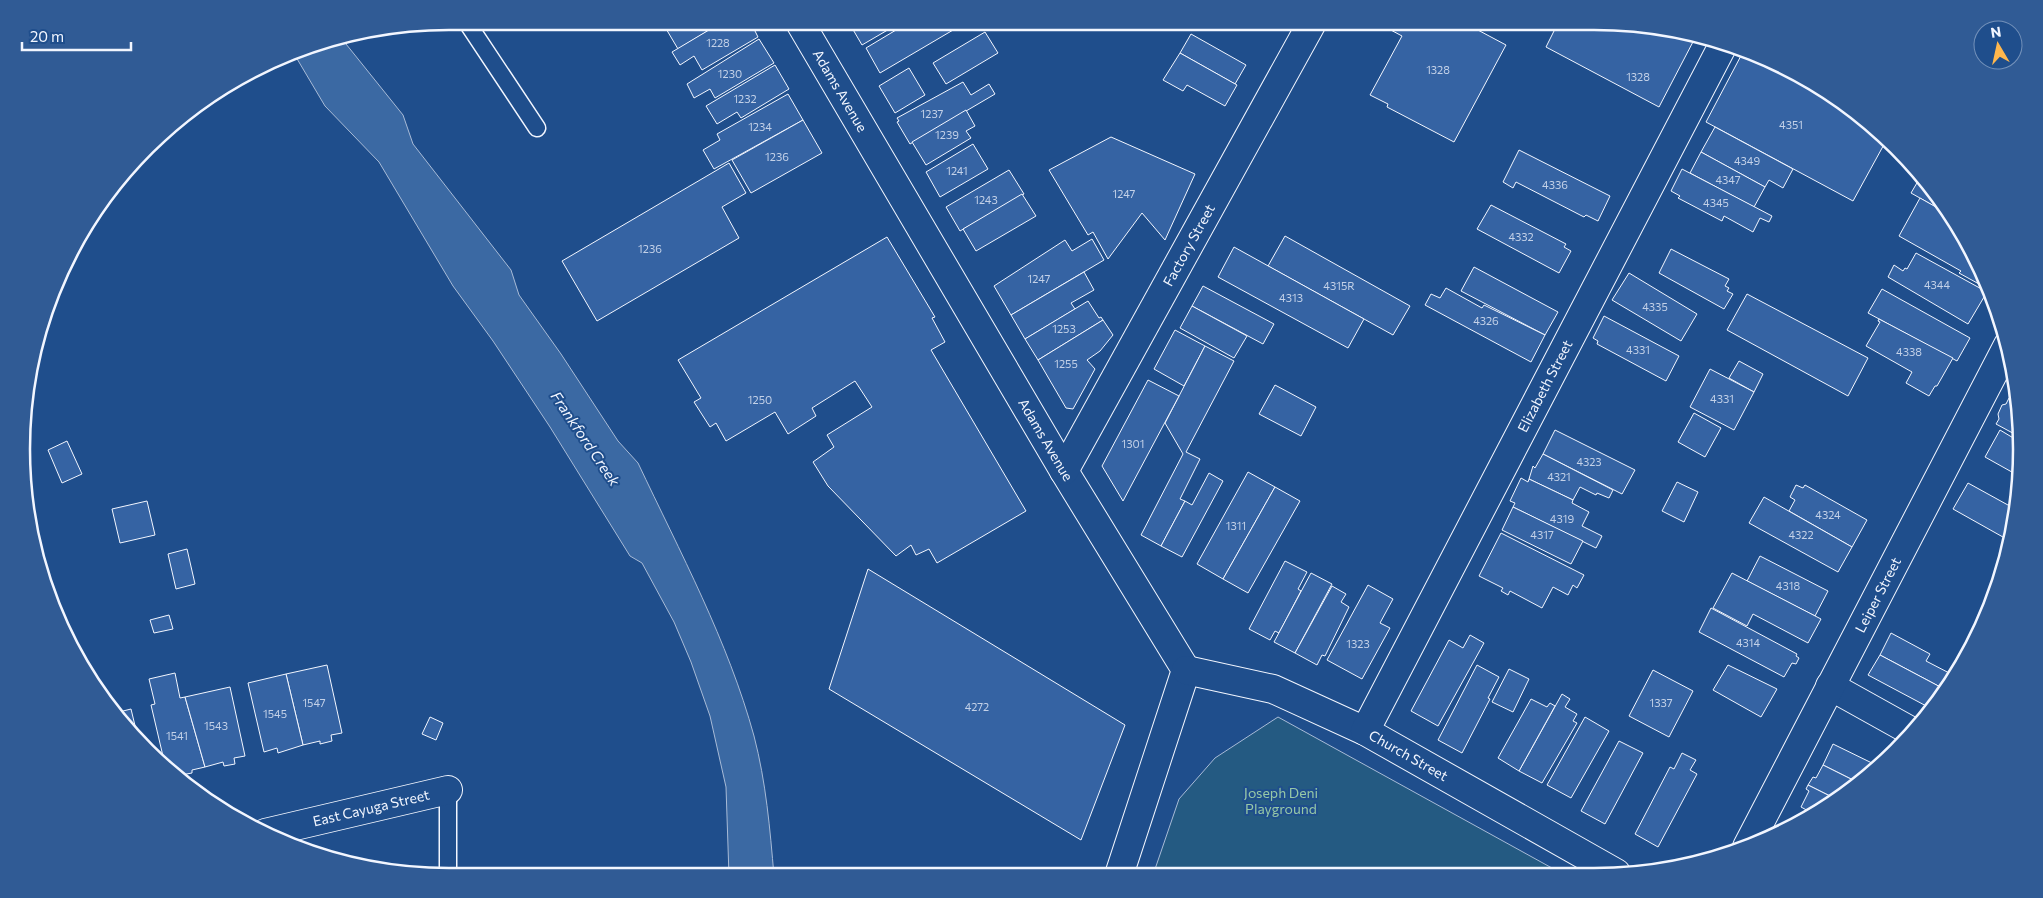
<svg xmlns="http://www.w3.org/2000/svg" width="2043" height="898" viewBox="0 0 2043 898" font-family="Commissioner,sans-serif">
	<style>
		.green { fill: #245a82; stroke: #a8bbd7 }
		.water { fill: #3b69a3; stroke: #a8bbd7 }
		.building { fill: #3563a3; stroke: #f2f6ff }
		.lines { fill: none; stroke-linecap: round; stroke-linejoin: round }
		.service-casing { stroke: #f2f6ff; stroke-width: 19 }
		.minor-casing { stroke: #f2f6ff; stroke-width: 30 }
		.service { stroke: #1f4e8c; stroke-width: 16 }
		.minor { stroke: #1f4e8c; stroke-width: 28 }
		.labels { text-anchor: middle; stroke-width: 4; stroke-linejoin: round; paint-order: stroke }
		.number-label { font-size: 11px; fill: #c3d1e8 }
		.street-label { font-size: 14px; fill: #f2f6ff; stroke: #1f4e8c }
		.park-label { font-size: 14px; fill: #97c8a6; stroke: #1f4e8c }
		.water-label { font-size: 15px; font-style: italic; fill: #f2f6ff; stroke: #1f4e8c }
		.rim { fill: none; stroke: #f2f6ff; stroke-width: 2.5 }
	</style>
	<rect width="100%" height="100%" fill="#1f4e8c"/>
	<polygon class="green" points="1278,717 1561,873 1153,875 1179,799 1215,758"/>
	<path class="water" d="M342,39L403,115L413,144L511,270L519,295L561,354L618,441L638,463C680,552 728,641 754,736C766,782 770,829 774,876H729L726,787L710,716L691,662L674,622L642,563L630,556L550,427L493,341L453,286L379,162L325,106L293,52L311,44Z"/>
	<g class="building">
		<polygon points="675,21 724,21 678,49 665,27"/>
		<polygon points="724,21 750,21 758,37 702,70 694,56 680,65 672,52"/>
		<polygon points="848,21 903,21 862,45"/>
		<polygon points="911,21 965,23 880,73 866,48"/>
		<polygon points="1374,21 1461,21 1506,45 1454,142 1387,107 1388,104 1370,95 1402,36"/>
		<polygon points="1559,21 1594,21 1695,38 1659,107 1546,47"/>
		<polygon points="985,32 998,53 946,84 933,63"/>
		<polygon points="1191,34 1246,65 1235,84 1180,53"/>
		<polygon points="759,39 774,63 715,98 710,89 694,98 687,84"/>
		<polygon points="1744,50 1808,79 1876,128 1887,139 1853,201 1706,122"/>
		<polygon points="1180,53 1237,85 1225,106 1187,85 1183,91 1163,80"/>
		<polygon points="775,65 789,89 741,118 737,112 717,124 706,106"/>
		<polygon points="909,68 925,95 895,113 879,86"/>
		<polygon points="963,82 971,95 989,84 995,94 910,144 897,122 899,121 897,118"/>
		<polygon points="788,94 803,120 714,169 703,150 720,140 717,134"/>
		<polygon points="966,110 975,126 966,131 971,138 926,165 912,142"/>
		<polygon points="803,120 822,153 751,193 732,160"/>
		<polygon points="1715,127 1793,169 1783,188 1769,180 1765,187 1701,152"/>
		<polygon points="1111,137 1195,174 1165,240 1142,213 1108,259 1093,232 1088,235 1049,170"/>
		<polygon points="973,144 988,169 940,197 926,172"/>
		<polygon points="1519,150 1610,196 1598,221 1586,215 1584,217 1516,182 1513,188 1503,182"/>
		<polygon points="1701,152 1765,187 1754,207 1690,173"/>
		<polygon points="729,163 746,193 722,207 739,238 597,321 562,261"/>
		<polygon points="1682,169 1772,216 1769,222 1760,218 1753,232 1724,216 1722,221 1678,198 1680,196 1671,191"/>
		<polygon points="1009,170 1024,194 960,231 946,207"/>
		<polygon points="1921,176 1934,189 1950,215 1911,193"/>
		<polygon points="1022,194 1036,216 976,251 963,229"/>
		<polygon points="1920,198 1950,215 1978,260 1984,277 1979,284 1959,273 1961,271 1899,236"/>
		<polygon points="1491,205 1566,244 1564,247 1571,251 1559,273 1477,229"/>
		<polygon points="1285,236 1410,306 1393,335 1268,266"/>
		<polygon points="887,237 935,317 932,318 945,342 931,350 1026,511 937,563 929,549 916,555 911,545 896,556 828,486 813,462 834,447 827,435 872,407 855,381 812,408 816,416 788,434 775,412 726,441 716,423 710,427 694,402 701,398 678,360"/>
		<polygon points="1092,239 1104,260 1011,315 994,286 1065,240 1072,251"/>
		<polygon points="1234,247 1364,319 1348,348 1218,277"/>
		<polygon points="1671,249 1729,279 1725,286 1729,288 1727,291 1733,294 1724,309 1659,273"/>
		<polygon points="1916,253 1987,292 1968,324 1888,277 1894,265 1903,271 1905,268 1907,269"/>
		<polygon points="1474,267 1558,312 1545,335 1461,291"/>
		<polygon points="1084,272 1094,290 1071,303 1075,309 1025,339 1011,315"/>
		<polygon points="1629,273 1697,314 1681,341 1612,300"/>
		<polygon points="1203,286 1274,324 1263,344 1192,306"/>
		<polygon points="1446,288 1482,308 1484,305 1545,335 1531,362 1425,305 1431,294 1440,298"/>
		<polygon points="1882,289 1970,338 1957,361 1868,313"/>
		<polygon points="1747,294 1868,358 1848,396 1727,330"/>
		<polygon points="1088,301 1099,318 1101,317 1103,320 1038,360 1025,339"/>
		<polygon points="1192,306 1247,336 1234,358 1180,328"/>
		<polygon points="1604,316 1679,356 1666,381 1597,344 1598,341 1593,338"/>
		<polygon points="1879,319 1953,358 1937,386 1935,386 1929,396 1906,383 1912,372 1866,346 1880,322 1878,321"/>
		<polygon points="1103,320 1113,335 1100,351 1087,360 1095,369 1073,409 1066,408 1038,360"/>
		<polygon points="1175,330 1205,346 1184,386 1154,369"/>
		<polygon points="1205,346 1234,361 1186,452 1200,459 1180,499 1185,501 1161,546 1141,535 1183,454 1165,423"/>
		<polygon points="1739,361 1763,374 1754,392 1729,378"/>
		<polygon points="1710,369 1754,392 1734,430 1690,407"/>
		<polygon points="1148,380 1179,396 1123,501 1102,466"/>
		<polygon points="1275,385 1316,407 1301,436 1259,414"/>
		<polygon points="2009,398 2018,403 2021,421 2020,437 1996,424 1999,419 1998,414 2002,405 2006,404"/>
		<polygon points="1694,413 1721,428 1705,457 1678,442"/>
		<polygon points="1555,430 1635,470 1622,494 1543,454"/>
		<polygon points="2000,430 2020,442 2019,476 1985,457"/>
		<polygon points="67,441 82,474 62,483 48,450"/>
		<polygon points="1543,454 1613,490 1609,498 1597,493 1596,495 1580,487 1573,500 1529,479 1533,466 1535,468"/>
		<polygon points="1248,472 1275,487 1223,579 1197,564"/>
		<polygon points="1209,473 1223,481 1182,557 1161,546 1185,501 1192,505"/>
		<polygon points="1521,478 1528,482 1529,479 1573,500 1572,503 1589,512 1582,526 1602,536 1596,548 1513,507 1515,503 1510,501"/>
		<polygon points="1677,482 1698,492 1684,522 1662,511"/>
		<polygon points="1968,483 2017,510 2010,541 1953,509"/>
		<polygon points="1796,485 1803,488 1805,485 1867,520 1852,547 1789,511 1795,500 1790,497"/>
		<polygon points="1275,487 1300,501 1248,593 1223,579"/>
		<polygon points="1764,497 1852,547 1838,572 1749,523"/>
		<polygon points="147,501 155,535 120,543 112,509"/>
		<polygon points="1513,507 1583,541 1571,564 1502,530"/>
		<polygon points="1501,533 1584,575 1577,588 1573,585 1568,595 1553,587 1542,608 1510,591 1508,595 1501,591 1503,588 1479,576"/>
		<polygon points="187,549 195,584 176,589 168,554"/>
		<polygon points="1760,556 1828,591 1815,616 1747,581"/>
		<polygon points="1285,561 1307,572 1298,589 1301,591 1279,633 1275,631 1270,640 1249,629"/>
		<polygon points="868,569 1125,725 1081,840 829,689"/>
		<polygon points="1311,573 1332,584 1295,653 1274,642"/>
		<polygon points="1732,573 1821,619 1808,643 1753,614 1747,626 1713,608"/>
		<polygon points="1368,585 1393,599 1380,623 1390,628 1362,679 1327,660"/>
		<polygon points="1332,586 1346,594 1341,602 1349,607 1325,656 1322,655 1317,665 1295,653"/>
		<polygon points="1711,608 1797,654 1796,656 1799,658 1796,664 1792,663 1784,677 1699,632"/>
		<polygon points="169,615 173,629 154,633 150,620"/>
		<polygon points="1891,633 1930,654 1926,661 1955,676 1946,690 1880,655"/>
		<polygon points="1470,635 1484,643 1438,726 1411,711 1449,640 1463,648"/>
		<polygon points="1880,655 1946,690 1930,708 1868,675"/>
		<polygon points="327,665 342,733 331,735 332,741 320,744 320,741 303,745 286,674"/>
		<polygon points="1477,665 1499,677 1488,698 1490,699 1462,753 1438,740"/>
		<polygon points="1728,665 1777,689 1761,717 1713,690"/>
		<polygon points="1509,669 1529,679 1513,712 1492,702"/>
		<polygon points="1653,670 1693,691 1669,737 1629,716"/>
		<polygon points="175,673 180,698 185,697 205,767 192,770 192,773 181,775 180,770 169,772 166,769 151,705 155,704 149,679"/>
		<polygon points="286,674 303,745 278,753 277,748 264,752 248,683"/>
		<polygon points="230,687 245,756 234,758 235,764 224,766 223,762 205,767 185,697"/>
		<polygon points="1562,694 1570,699 1565,707 1577,714 1573,721 1577,723 1542,783 1519,771"/>
		<polygon points="1531,699 1547,707 1550,703 1555,706 1519,771 1498,758"/>
		<polygon points="131,709 137,734 119,712"/>
		<polygon points="430,717 443,723 436,740 422,734"/>
		<polygon points="1585,717 1609,731 1571,798 1547,785"/>
		<polygon points="1619,741 1643,753 1605,824 1581,811"/>
		<polygon points="1833,744 1876,765 1859,783 1823,765"/>
		<polygon points="1682,753 1696,760 1690,770 1697,774 1658,847 1635,834 1670,767 1674,769"/>
		<polygon points="1823,765 1859,783 1855,788 1836,799 1808,785 1813,777 1816,778"/>
		<polygon points="1808,785 1836,799 1812,813 1801,807 1809,791 1806,789"/>
	</g>
	<g class="lines">
		<g class="service-casing">
			<g id="service">
				<polyline points="466,21 537,128"/>
				<polyline points="448,877 448,790"/>
			</g>
		</g>
		<g class="minor-casing">
			<g id="minor">
				<path id="s1" d="M799,21L1064,471L1186,670L1119,875"/>
				<path id="s2" d="M1064,471L1313,21"/>
				<path id="s3" d="M1186,670L1273,689L1365,731L1616,873"/>
				<polyline points="1830,686 1909,730"/>
				<path id="s4" d="M1365,731L1724,43"/>
				<path id="s5" d="M265,833L448,790"/>
				<path id="s6" d="M1747,847L2008,345"/>
			</g>
		</g>
		<use href="#service" class="service"/>
		<use href="#minor" class="minor"/>
	</g>
	<g class="labels">
		<g class="number-label">
			<text x="718" y="47">1228</text>
			<text x="1438" y="74">1328</text>
			<text x="730" y="78">1230</text>
			<text x="1638" y="81">1328</text>
			<text x="745" y="103">1232</text>
			<text x="932" y="118">1237</text>
			<text x="1791" y="129">4351</text>
			<text x="760" y="131">1234</text>
			<text x="947" y="139">1239</text>
			<text x="777" y="161">1236</text>
			<text x="1747" y="165">4349</text>
			<text x="957" y="175">1241</text>
			<text x="1728" y="184">4347</text>
			<text x="1555" y="189">4336</text>
			<text x="1124" y="198">1247</text>
			<text x="986" y="204">1243</text>
			<text x="1716" y="207">4345</text>
			<text x="1521" y="241">4332</text>
			<text x="650" y="253">1236</text>
			<text x="1039" y="283">1247</text>
			<text x="1937" y="289">4344</text>
			<text x="1339" y="290">4315R</text>
			<text x="1291" y="302">4313</text>
			<text x="1655" y="311">4335</text>
			<text x="1486" y="325">4326</text>
			<text x="1064" y="333">1253</text>
			<text x="1638" y="354">4331</text>
			<text x="1909" y="356">4338</text>
			<text x="1066" y="368">1255</text>
			<text x="1722" y="403">4331</text>
			<text x="760" y="404">1250</text>
			<text x="1133" y="448">1301</text>
			<text x="1589" y="466">4323</text>
			<text x="1559" y="481">4321</text>
			<text x="1828" y="519">4324</text>
			<text x="1562" y="523">4319</text>
			<text x="1236" y="530">1311</text>
			<text x="1542" y="539">4317</text>
			<text x="1801" y="539">4322</text>
			<text x="1788" y="590">4318</text>
			<text x="1748" y="647">4314</text>
			<text x="1358" y="648">1323</text>
			<text x="314" y="707">1547</text>
			<text x="1661" y="707">1337</text>
			<text x="977" y="711">4272</text>
			<text x="275" y="718">1545</text>
			<text x="216" y="730">1543</text>
			<text x="177" y="740">1541</text>
		</g>
		<g class="street-label">
			<text dy="5" stroke="none"><textPath href="#s1" startOffset="81">Adams Avenue</textPath></text>
			<text dy="5" stroke="none"><textPath href="#s2" startOffset="258">Factory Street</textPath></text>
			<text dy="5" stroke="none"><textPath href="#s4" startOffset="389">Elizabeth Street</textPath></text>
			<text dy="5" stroke="none"><textPath href="#s1" startOffset="486">Adams Avenue</textPath></text>
			<text dy="5" stroke="none"><textPath href="#s6" startOffset="284">Leiper Street</textPath></text>
			<text dy="5" stroke="none"><textPath href="#s3" startOffset="240">Church Street</textPath></text>
			<text dy="5" stroke="none"><textPath href="#s5" startOffset="109">East Cayuga Street</textPath></text>
		</g>
		<g class="park-label">
			<text x="1281" y="798">Joseph Deni<tspan x="1281" dy="16">Playground</tspan></text>
		</g>
		<g class="water-label">
			<text transform="translate(585 439) rotate(56)" y="5">Frankford Creek</text>
		</g>
	</g>
	<path d="M0 0H2043V898H0ZM449 30H1594A419 419 0 0 1 2013 449V449A419 419 0 0 1 1594 868H449A419 419 0 0 1 30 449V449A419 419 0 0 1 449 30Z" fill="#305b95" fill-rule="evenodd"/>
	<path class="rim" d="M449 30H1594A419 419 0 0 1 2013 449V449A419 419 0 0 1 1594 868H449A419 419 0 0 1 30 449V449A419 419 0 0 1 449 30Z"/>
	<g transform="translate(1998 45) rotate(351)"><circle r="24" fill="#1f4e8c" stroke="#7391ba"/>
	<path d="M0-4L9 19L0 12L-9 19Z" fill="#ffb74d"/>
	<text y="-8" font-size="14" font-weight="bold" text-anchor="middle" fill="#f2f6ff">N</text>
	</g>
	<path d="M22 42v8h109v-8" fill="none" stroke="#f2f6ff" stroke-width="2.5"/>
	<text x="30" y="42" font-size="15" fill="#f2f6ff" stroke="#1f4e8c" stroke-width="4" paint-order="stroke">20 m</text>
</svg>
